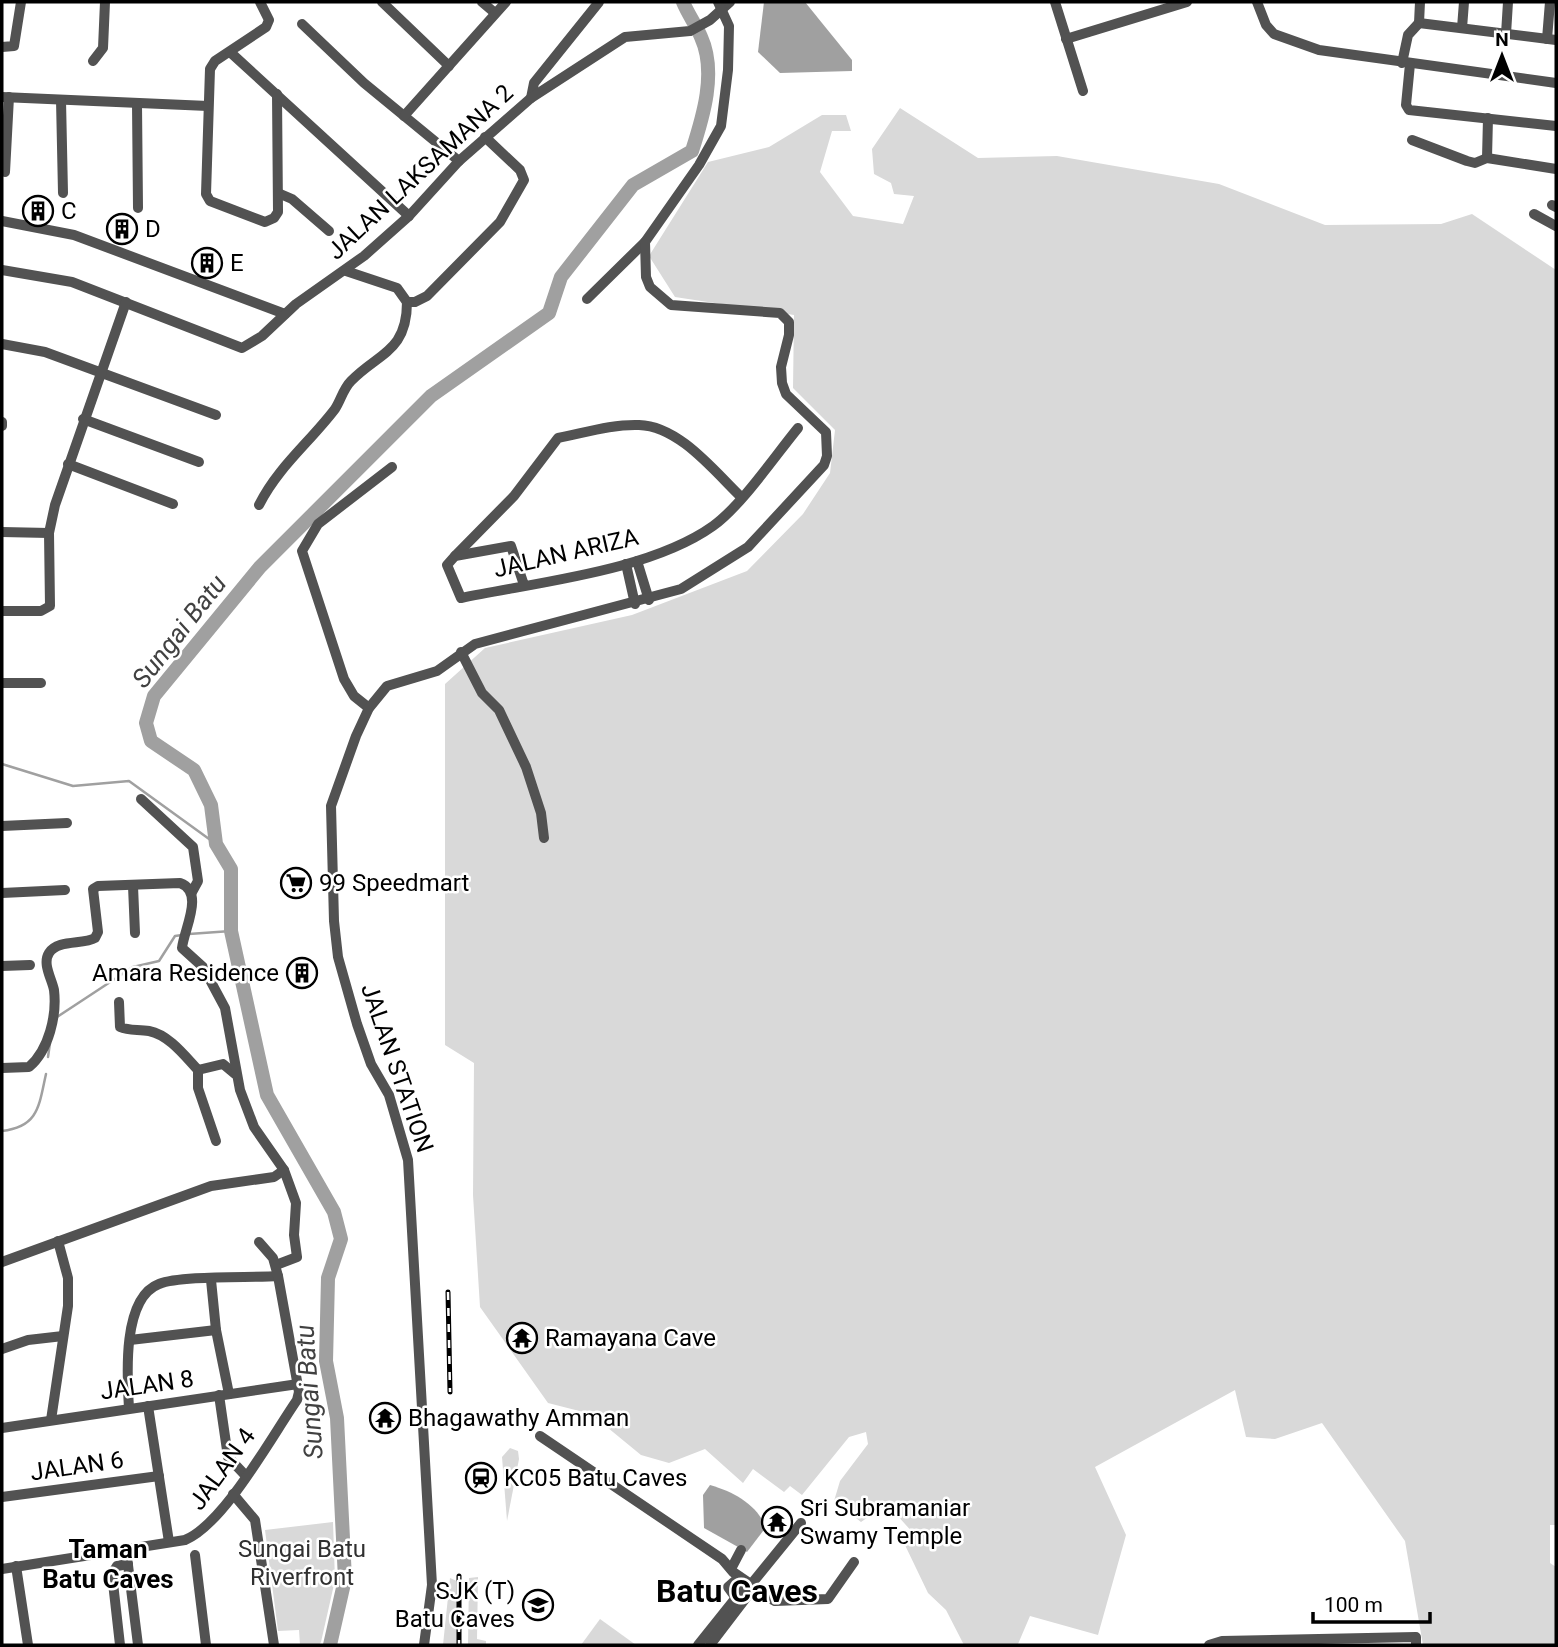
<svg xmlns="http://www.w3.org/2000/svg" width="1558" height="1647" viewBox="0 0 1558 1647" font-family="Roboto,sans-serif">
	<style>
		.green { fill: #d9d9d9 }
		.water { fill: #a0a0a0 }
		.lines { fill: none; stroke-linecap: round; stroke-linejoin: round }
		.stream { stroke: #a0a0a0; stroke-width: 2.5 }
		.river { stroke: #a0a0a0; stroke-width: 14 }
		.minor { stroke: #525252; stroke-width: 10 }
		.rail-casing { stroke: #000; stroke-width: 5 }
		.rail { stroke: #fff; stroke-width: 2.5; stroke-dasharray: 8; stroke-linecap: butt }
		.labels { text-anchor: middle; stroke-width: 5; stroke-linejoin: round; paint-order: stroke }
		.street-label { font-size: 24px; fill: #000; stroke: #fff }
		.poi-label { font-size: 24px; fill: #000; stroke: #fff; text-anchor: start }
		.park-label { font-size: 24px; fill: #303030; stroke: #fff }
		.water-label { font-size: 26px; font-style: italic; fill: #414141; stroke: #fff }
		.neighbourhood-label { font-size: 26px; font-weight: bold; fill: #000; stroke: #fff }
		.district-label { font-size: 32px; font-weight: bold; fill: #000; stroke: #fff }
	</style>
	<rect width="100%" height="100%" fill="#fff"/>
	<g class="green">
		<polygon points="900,108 978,158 1057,156 1219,184 1325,225 1441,224 1472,214 1556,270 1556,1525 1550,1525 1550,1563 1556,1567 1556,1645 1423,1645 1405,1541 1322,1423 1275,1439 1246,1437 1235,1390 1095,1467 1126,1535 1098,1635 1030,1616 1018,1644 964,1645 946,1610 928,1593 904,1543 914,1534 887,1504 861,1522 834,1501 840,1481 868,1444 866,1432 849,1437 802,1495 790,1486 784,1492 753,1469 743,1483 705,1449 669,1463 641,1455 591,1414 548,1403 480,1307 473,1195 474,1063 445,1045 445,684 485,648 632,615 747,571 803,514 830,473 835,430 793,388 794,315 675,297 649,256 708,162 769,147 822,115 846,115 851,131 832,131 820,172 853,216 903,224 914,196 894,194 891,183 874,174 872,149"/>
		<polygon points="510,1448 518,1451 519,1459 507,1521 502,1457"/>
		<polygon points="333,1522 335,1580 321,1642 319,1645 300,1645 299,1630 278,1631 265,1530"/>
		<polygon points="478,1577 477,1639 486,1641 486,1645 468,1645 469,1578"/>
		<polygon points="450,1578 459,1582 458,1645 443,1645"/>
		<polygon points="600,1619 636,1645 581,1645"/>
	</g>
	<g class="water">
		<polygon points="764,2 805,2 852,60 852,71 780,73 758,52"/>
		<path d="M710,1485C734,1492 756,1504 766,1527L747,1552L704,1528L703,1495Z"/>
	</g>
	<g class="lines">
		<g class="stream">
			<polyline points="2,764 73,786 129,781 216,844"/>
			<polyline points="189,934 231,931"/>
			<polyline points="57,1017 133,967 159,961 175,936 182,935"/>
			<polyline points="48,1057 50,1043"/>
			<path d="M2,1131C39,1127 39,1105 46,1074"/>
		</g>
		<path class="river" d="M330,1645L345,1579L337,1418L326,1361L328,1278L341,1239L334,1212L267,1095L231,931V869L216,844L211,805L194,770L151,741L146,723L154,696L260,567L431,396L549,313L561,277L633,185L692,151C703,117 717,72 701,37C696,25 688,14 683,2"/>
		<g class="minor">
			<polyline points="260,2 269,20 266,27 215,61 210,69 206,194 210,201 265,222 274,218 278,212 277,94"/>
			<polyline points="382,2 449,66"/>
			<polyline points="482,2 495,13"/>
			<polyline points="1055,2 1083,91"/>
			<polyline points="1257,2 1266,25 1274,34 1319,50 1556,83"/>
			<polyline points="1419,23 1556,40"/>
			<polyline points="1419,23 1420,2"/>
			<polyline points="302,24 364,83 459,161"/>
			<polyline points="1462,28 1464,2"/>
			<polyline points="1506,34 1508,2"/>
			<polyline points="1066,39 1187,2"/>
			<polyline points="1547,39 1550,2"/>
			<polyline points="2,47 14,46 21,2"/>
			<polyline points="230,52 409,216"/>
			<polyline points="93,61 103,48 105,2"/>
			<polyline points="1402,63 1408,35 1419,23"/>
			<polyline points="1410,64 1406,105 1409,110 1556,126"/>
			<polyline points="2,97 208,106"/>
			<polyline points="531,98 534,83 599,2"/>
			<polyline points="61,100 63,193"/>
			<polyline points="137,104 138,208"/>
			<polyline points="404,116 506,2"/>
			<polyline points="1412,140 1467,161 1475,163 1487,158 1556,169"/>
			<polyline points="1487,158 1488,118"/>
			<polyline points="5,172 9,97"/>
			<polyline points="278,193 292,199 329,231"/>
			<polyline points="1552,205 1556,207"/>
			<polyline points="1534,214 1556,226"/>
			<polyline points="2,221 74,235 285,314"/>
			<polyline points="2,270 72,282 242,348 262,336 296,304 364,256 409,216 459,161 531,98 625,37 690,31 710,20 730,2"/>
			<polyline points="346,271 397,288 407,302 415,302 427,296 500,222 524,180 520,170 485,137"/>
			<polyline points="587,299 645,242"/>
			<polyline points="2,344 45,352 216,415"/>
			<polyline points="83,419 199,462"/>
			<polyline points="2,422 2,426"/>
			<polyline points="68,464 173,504"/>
			<path d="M259,505C278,467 310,442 335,409C341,400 343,389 351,381C378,353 407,352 407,302"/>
			<polyline points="2,532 49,533"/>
			<path d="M455,556L514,496L558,438C584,433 612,424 639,425C679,426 714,471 741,497"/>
			<polyline points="637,561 649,600"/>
			<polyline points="626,564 635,604"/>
			<path d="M524,585L511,546L455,556L447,565L461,598C537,582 650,571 713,526C741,506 775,456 798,428"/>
			<polyline points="2,611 41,611 50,606 49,533 55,505 126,302"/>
			<polyline points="461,652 482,693 499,710 526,767 541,813 544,838"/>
			<polyline points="2,683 41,683"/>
			<polyline points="369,708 354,696 344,679 302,551 318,524 392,467"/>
			<polyline points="141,799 193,847 198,881 192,892"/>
			<polyline points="2,826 67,823"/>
			<polyline points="133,886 135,933"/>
			<polyline points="2,893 65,890"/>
			<polyline points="2,966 30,965"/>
			<path d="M119,1002L120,1027C129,1031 139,1029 149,1031C169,1035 184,1055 198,1070L223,1064L235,1074"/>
			<path d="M2,1068L29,1067C49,1050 57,1015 54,990C52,979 42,964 49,953C58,939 83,945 95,938L98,932L93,889L98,886L180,883C205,892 184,929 182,948L203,967L225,1008L240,1090L254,1127L284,1170L296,1203L294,1235L297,1257L276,1265"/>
			<polyline points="198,1070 198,1088 216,1141"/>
			<polyline points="2,1262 211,1186 274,1177 284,1170"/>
			<polyline points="211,1280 216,1330 229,1394"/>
			<polyline points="130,1340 216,1330"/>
			<polyline points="2,1349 28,1340 63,1336"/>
			<polyline points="219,1395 228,1457 245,1475"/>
			<polyline points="148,1406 169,1542"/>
			<path d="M129,1408C127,1376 122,1298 159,1284C181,1275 251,1278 278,1276"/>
			<polyline points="51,1420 68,1306 68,1278 58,1241"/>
			<polyline points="2,1428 298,1384"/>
			<polyline points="540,1436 722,1559 733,1572 752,1585"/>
			<polyline points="233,1494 255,1520 274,1645"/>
			<polyline points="2,1497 159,1476"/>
			<polyline points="126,1549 138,1645"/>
			<polyline points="195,1555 206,1645"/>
			<polyline points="16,1566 28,1645"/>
			<path d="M2,1569L185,1540C224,1524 272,1436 297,1400L299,1392L278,1276L273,1258L259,1242"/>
			<polyline points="731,1569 741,1550"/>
			<polyline points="749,1587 801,1523"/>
			<polyline points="736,1598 728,1587 736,1580 775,1601 828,1599 854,1562"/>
			<polyline points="120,1645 112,1574 117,1566 128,1564"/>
			<polyline points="424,1645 432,1585 408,1160 389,1095 371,1064 357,1024 338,957 334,921 331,806 356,736 369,708 387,686 437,671 475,644 681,589 748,547 824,465 827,456 826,432 786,394 782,383 781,367 789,335 789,322 780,313 671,305 650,287 646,277 645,242 699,165 721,126 728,70 729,26 718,2"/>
			<polyline points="698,1645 746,1585"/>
			<polyline points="710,1645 752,1590"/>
			<polyline points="1209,1645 1222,1641 1416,1637 1416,1645"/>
		</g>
		<g class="rail-casing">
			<g id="rail">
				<polyline points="448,1292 450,1392"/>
				<polyline points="459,1576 459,1645"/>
			</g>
		</g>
		<use href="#rail" class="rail"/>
	</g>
	<defs>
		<g id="building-ring" transform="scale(1.575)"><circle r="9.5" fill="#fff" stroke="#000" stroke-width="1.5"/><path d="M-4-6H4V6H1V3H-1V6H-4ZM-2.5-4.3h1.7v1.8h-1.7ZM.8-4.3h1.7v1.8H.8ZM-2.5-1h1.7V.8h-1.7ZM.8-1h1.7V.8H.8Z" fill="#000"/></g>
		<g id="supermarket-ring" transform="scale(1.575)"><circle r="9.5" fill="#fff" stroke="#000" stroke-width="1.5"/><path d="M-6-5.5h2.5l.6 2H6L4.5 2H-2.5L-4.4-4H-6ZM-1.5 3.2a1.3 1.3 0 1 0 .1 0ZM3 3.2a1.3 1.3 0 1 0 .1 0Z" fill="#000"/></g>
		<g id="temple-ring" transform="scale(1.575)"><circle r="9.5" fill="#fff" stroke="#000" stroke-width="1.5"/><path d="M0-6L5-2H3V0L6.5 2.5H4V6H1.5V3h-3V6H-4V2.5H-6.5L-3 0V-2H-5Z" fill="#000"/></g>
		<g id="station-ring" transform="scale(1.575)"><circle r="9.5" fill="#fff" stroke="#000" stroke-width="1.5"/><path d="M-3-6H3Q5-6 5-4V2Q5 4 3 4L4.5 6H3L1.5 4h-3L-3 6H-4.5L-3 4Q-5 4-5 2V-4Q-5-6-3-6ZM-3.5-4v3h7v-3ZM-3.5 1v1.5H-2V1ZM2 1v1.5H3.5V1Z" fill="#000"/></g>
		<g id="school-ring" transform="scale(1.575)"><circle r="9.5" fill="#fff" stroke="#000" stroke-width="1.5"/><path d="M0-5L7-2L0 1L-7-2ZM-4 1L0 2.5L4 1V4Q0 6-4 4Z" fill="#000"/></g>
	</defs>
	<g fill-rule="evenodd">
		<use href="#building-ring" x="38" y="211"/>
		<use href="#building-ring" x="122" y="229"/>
		<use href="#building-ring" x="207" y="263"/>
		<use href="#supermarket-ring" x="296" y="883"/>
		<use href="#building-ring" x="302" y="973"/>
		<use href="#temple-ring" x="522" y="1338"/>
		<use href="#temple-ring" x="385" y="1418"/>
		<use href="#station-ring" x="481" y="1478"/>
		<use href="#temple-ring" x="777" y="1522"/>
		<use href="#school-ring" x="538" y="1605"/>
	</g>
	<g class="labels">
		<g class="street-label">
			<text transform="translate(420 172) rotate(-43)" y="8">JALAN LAKSAMANA 2</text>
			<text transform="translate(566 553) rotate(-13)" y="8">JALAN ARIZA</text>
			<text transform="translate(397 1068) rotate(71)" y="8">JALAN STATION</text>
			<text transform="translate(147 1385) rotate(-8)" y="8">JALAN 8</text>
			<text transform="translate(77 1466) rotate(-8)" y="8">JALAN 6</text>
			<text transform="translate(222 1469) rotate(-54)" y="8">JALAN 4</text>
		</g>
		<g class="poi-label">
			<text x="61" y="219">C</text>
			<text x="145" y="237">D</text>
			<text x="230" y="271">E</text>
			<text x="319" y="891">99 Speedmart</text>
			<text x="279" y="981" text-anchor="end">Amara Residence</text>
			<text x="545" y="1346">Ramayana Cave</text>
			<text x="408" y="1426">Bhagawathy Amman</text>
			<text x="504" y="1486">KC05 Batu Caves</text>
			<text x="800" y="1516">Sri Subramaniar<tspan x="800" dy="28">Swamy Temple</tspan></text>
			<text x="515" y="1599" text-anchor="end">SJK (T)<tspan x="515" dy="28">Batu Caves</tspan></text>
		</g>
		<g class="park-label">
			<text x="302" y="1557">Sungai Batu<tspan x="302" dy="28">Riverfront</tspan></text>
		</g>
		<g class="water-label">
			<text transform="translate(179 631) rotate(-52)" y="9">Sungai Batu</text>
			<text transform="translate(309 1392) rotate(-94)" y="9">Sungai Batu</text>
		</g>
		<g class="neighbourhood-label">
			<text x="108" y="1558">Taman<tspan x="108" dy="30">Batu Caves</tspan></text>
		</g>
		<g class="district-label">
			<text x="737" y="1602">Batu Caves</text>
		</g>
	</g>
	<rect width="1558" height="1647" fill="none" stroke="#000000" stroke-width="7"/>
	<g transform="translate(1502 56)" stroke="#ffffff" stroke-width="5" paint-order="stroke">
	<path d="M0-5L12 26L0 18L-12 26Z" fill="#000000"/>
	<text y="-10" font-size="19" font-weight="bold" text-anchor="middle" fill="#000000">N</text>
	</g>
	<path d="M1313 1612v10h117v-10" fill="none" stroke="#000000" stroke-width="3.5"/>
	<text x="1324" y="1612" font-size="21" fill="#000000" stroke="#ffffff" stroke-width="5" paint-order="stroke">100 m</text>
</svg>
